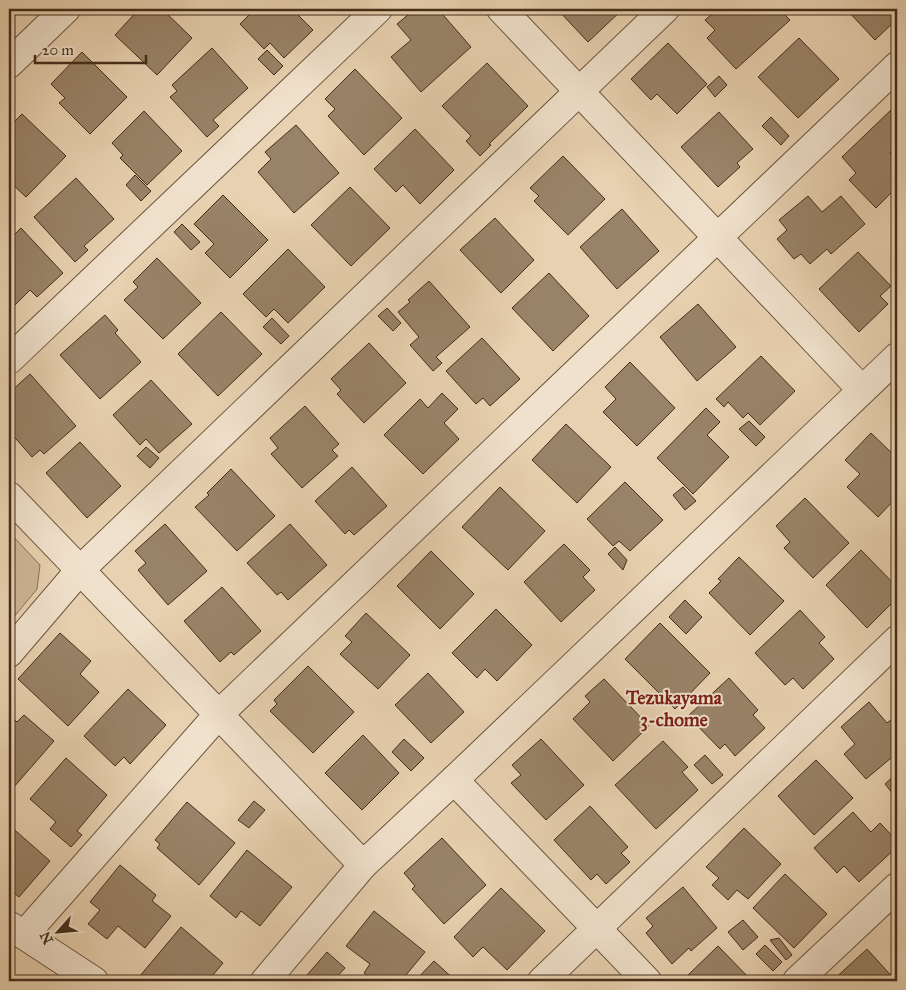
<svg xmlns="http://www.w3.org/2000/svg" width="906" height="990" viewBox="0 0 906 990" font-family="'IM FELL Great Primer',serif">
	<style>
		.green { fill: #ccb596; stroke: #887258 }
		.building { fill: #998368; stroke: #432e1a }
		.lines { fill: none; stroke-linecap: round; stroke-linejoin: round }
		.minor-casing { stroke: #6c5740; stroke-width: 30 }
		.tertiary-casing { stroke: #6c5740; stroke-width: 30 }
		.minor { stroke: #f0e1cc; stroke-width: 28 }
		.tertiary { stroke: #f0e1cc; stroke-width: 28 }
		.labels { text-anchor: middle; stroke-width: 4; stroke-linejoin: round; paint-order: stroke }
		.neighbourhood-label { font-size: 19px; font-weight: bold; fill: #7a1f14; stroke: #f0e1cc }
	</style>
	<rect width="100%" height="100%" fill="#e8d1b0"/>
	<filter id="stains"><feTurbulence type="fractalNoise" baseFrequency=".004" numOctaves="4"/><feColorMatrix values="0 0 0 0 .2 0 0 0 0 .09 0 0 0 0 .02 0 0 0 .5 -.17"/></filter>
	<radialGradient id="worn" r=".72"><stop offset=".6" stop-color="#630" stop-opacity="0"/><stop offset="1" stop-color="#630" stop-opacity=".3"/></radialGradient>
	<polygon class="green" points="9,532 40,565 37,589 9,623"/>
	<g class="building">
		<polygon points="139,9 162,9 192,38 157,75 115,35"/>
		<polygon points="255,9 292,9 313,30 284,58 270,43 264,49 240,24"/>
		<polygon points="415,9 438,9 471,47 421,92 391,57 411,40 397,24"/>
		<polygon points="557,9 623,9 588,42"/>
		<polygon points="718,9 760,9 764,13 769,9 779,9 790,20 736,69 707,38 715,30 705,20"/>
		<polygon points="846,9 897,9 897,19 875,40"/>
		<polygon points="799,38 839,79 798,118 758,77"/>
		<polygon points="668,43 707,84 677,114 657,94 651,100 631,79"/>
		<polygon points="212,48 248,88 213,120 219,126 207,137 170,97 177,91 172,85"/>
		<polygon points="267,50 283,66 274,75 258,59"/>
		<polygon points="82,52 127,97 90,134 59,103 65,98 51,84"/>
		<polygon points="487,63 528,106 489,144 491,145 480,156 466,141 471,136 442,106"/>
		<polygon points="355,69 402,118 364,155 328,116 335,109 325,99"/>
		<polygon points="719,76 727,85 715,97 707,87"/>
		<polygon points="891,110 897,117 897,146 890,153 897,160 897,187 876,208 849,180 856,173 842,157"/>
		<polygon points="144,111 182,151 147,185 120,158 123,155 112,143"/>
		<polygon points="719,112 753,149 737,163 740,167 718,187 681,147"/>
		<polygon points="22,114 66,156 26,197 9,181 9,127"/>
		<polygon points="771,117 789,136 781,145 762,126"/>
		<polygon points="296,125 339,173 294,213 258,172 271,159 265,152"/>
		<polygon points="415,129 454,170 420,204 403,185 396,192 374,169"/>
		<polygon points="563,156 605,199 568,235 534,201 539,196 530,188"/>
		<polygon points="135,175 151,191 141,201 126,185"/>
		<polygon points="76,178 114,219 84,246 88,250 75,262 34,217"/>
		<polygon points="350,187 390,228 351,266 311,225"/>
		<polygon points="223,195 268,240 230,278 205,253 214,244 194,224"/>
		<polygon points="808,196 822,212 841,196 865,224 831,254 827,249 810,264 801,254 794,259 777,239 787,230 779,220"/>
		<polygon points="622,209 659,251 617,289 580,247"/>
		<polygon points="897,214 897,224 892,219"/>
		<polygon points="495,218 534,260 501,293 460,250"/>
		<polygon points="182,224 200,242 191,250 174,232"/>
		<polygon points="21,228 63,273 37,297 30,290 15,305 9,299 9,240"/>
		<polygon points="288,249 325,287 288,323 274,309 266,317 243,294"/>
		<polygon points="858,252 891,286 880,296 888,304 859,332 819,289"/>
		<polygon points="157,258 201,303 163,339 124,300 138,287 133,282"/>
		<polygon points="549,273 589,316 553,351 512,308"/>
		<polygon points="429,281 470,327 436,357 442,363 433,371 410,345 419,337 398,312 410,302 408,300"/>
		<polygon points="698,304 736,347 697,381 660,337"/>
		<polygon points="387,308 401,323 393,331 378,316"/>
		<polygon points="221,312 262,354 218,396 178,354"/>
		<polygon points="105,315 118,330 115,333 141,362 100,399 60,355"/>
		<polygon points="272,318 289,336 281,344 263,327"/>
		<polygon points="482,338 520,379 490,406 483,398 476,404 446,371"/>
		<polygon points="369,343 406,383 364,423 337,394 341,390 331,379"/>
		<polygon points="761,356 795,391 760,425 748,413 743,418 728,402 724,407 716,399"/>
		<polygon points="630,362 675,408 637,446 603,412 616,399 605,387"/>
		<polygon points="30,374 76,426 44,454 40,450 32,457 9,431 9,393"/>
		<polygon points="151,380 192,424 159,453 146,439 140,445 113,415"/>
		<polygon points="442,393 458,409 444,423 459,439 423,474 384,435 420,399 428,408"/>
		<polygon points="305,406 339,444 332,450 338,456 302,488 271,454 278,448 270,438"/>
		<polygon points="706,408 720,422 707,435 729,457 693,494 657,458"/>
		<polygon points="749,421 765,437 756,446 739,429"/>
		<polygon points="566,424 611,467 577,503 532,460"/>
		<polygon points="871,433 897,458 897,497 878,517 847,487 860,474 845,460"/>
		<polygon points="80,442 121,486 87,518 46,473"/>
		<polygon points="146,447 159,458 150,468 137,456"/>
		<polygon points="352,467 387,506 354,535 349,530 345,534 315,501"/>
		<polygon points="231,469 275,516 237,551 195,507 209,495 207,493"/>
		<polygon points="625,482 663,520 630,551 619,541 613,546 587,519"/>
		<polygon points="500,487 545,531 508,570 462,527"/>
		<polygon points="683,487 696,501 685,510 673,495"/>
		<polygon points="805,498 849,543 813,578 784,548 790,542 776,526"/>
		<polygon points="165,524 207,571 168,605 138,570 146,563 135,551"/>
		<polygon points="290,524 327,565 288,600 281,592 277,595 247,563"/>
		<polygon points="564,544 590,570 583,577 595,590 561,622 524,582"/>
		<polygon points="615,547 627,560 623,570 608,554"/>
		<polygon points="861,550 897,587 897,598 867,628 826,585"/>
		<polygon points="431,551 474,594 440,629 397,586"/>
		<polygon points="739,557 784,601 750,635 709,593 721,581 718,579"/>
		<polygon points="222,587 261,631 234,655 231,652 220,662 184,621"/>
		<polygon points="685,600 702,617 686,634 669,617"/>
		<polygon points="496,609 532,645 497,681 485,669 477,678 452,653"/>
		<polygon points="800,610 825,637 819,643 834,659 803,689 793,678 785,685 755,653"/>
		<polygon points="366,613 410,655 378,689 340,654 352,642 345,636"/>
		<polygon points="660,623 710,673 675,709 625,659"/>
		<polygon points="60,633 91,661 80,674 99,692 68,726 18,679"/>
		<polygon points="308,666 354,712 313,753 270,711 277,704 274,700"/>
		<polygon points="428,673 464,712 431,743 395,705"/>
		<polygon points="729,678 758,710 753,715 765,728 735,756 725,744 720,749 688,716"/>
		<polygon points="604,679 649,726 613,761 573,719 590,702 585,696"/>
		<polygon points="128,689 166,725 130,764 124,757 115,766 84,736"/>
		<polygon points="869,702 887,723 897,715 897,753 866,779 844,754 855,744 841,727"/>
		<polygon points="9,714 17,722 24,715 54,741 13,788 9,784"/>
		<polygon points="363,735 399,773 362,810 325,773"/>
		<polygon points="404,739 424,758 411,771 392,752"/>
		<polygon points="541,739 584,785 546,820 511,783 521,775 512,765"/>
		<polygon points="663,741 688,767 682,772 698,790 656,829 615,785"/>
		<polygon points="705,755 723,775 712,784 694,765"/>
		<polygon points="66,758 107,795 77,831 82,835 71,847 50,829 56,822 30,799"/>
		<polygon points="816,760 853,798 814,835 778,796"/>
		<polygon points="897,773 897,799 885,784"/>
		<polygon points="254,801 265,810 249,828 238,820"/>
		<polygon points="187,802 235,843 199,885 157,848 160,844 155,840"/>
		<polygon points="590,806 628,847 621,853 630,862 606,884 597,874 591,880 554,840"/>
		<polygon points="853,812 871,832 880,823 897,841 897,847 859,882 844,866 837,873 814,848"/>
		<polygon points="9,825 50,861 19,897 9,889"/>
		<polygon points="744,828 781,864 748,899 737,890 728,900 712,885 719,878 706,867"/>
		<polygon points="442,838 486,885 444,924 412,889 415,886 404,873"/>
		<polygon points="247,850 292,887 260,926 241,911 236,918 210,896"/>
		<polygon points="120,865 156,895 152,901 171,916 145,948 118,926 107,939 88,924 100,910 90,902"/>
		<polygon points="785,874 827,914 794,948 753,908"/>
		<polygon points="683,887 717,928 691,951 689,948 672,964 646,933 653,926 646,918"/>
		<polygon points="501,888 545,931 507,970 483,947 473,957 454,937"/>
		<polygon points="374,911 425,952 401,981 374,981 364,973 370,964 346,946"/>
		<polygon points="743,920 758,937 743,950 728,932"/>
		<polygon points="181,927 223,963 208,981 144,981 139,977"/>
		<polygon points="779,938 792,955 786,960 770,940"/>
		<polygon points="765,945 782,962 773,971 756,954"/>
		<polygon points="718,946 752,981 688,981 685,978"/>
		<polygon points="867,949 896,981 832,981"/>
		<polygon points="327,952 345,968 333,981 314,981 307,975"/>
		<polygon points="9,956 14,959 9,968"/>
		<polygon points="434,961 456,981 415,981"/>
	</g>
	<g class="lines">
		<g class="minor-casing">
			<g id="minor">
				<polyline points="501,9 862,390"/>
				<polyline points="9,360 378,9"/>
				<polyline points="9,496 363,865"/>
				<polyline points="9,653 80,570 665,9"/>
				<polyline points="454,780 647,981"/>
				<polyline points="10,926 94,981"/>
				<polyline points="24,935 218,715 897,66"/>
				<polyline points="542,981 897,640"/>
				<polyline points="797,981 897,887"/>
			</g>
		</g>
		<g class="tertiary-casing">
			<g id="tertiary">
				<polyline points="9,64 66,9"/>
				<polyline points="265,981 363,865 454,780 897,357"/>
			</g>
		</g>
		<use href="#minor" class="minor"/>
		<use href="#tertiary" class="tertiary"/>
	</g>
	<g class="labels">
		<g class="neighbourhood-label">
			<text x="674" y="704">Tezukayama<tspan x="674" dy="22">3-chome</tspan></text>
		</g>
	</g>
	<rect width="906" height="990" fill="none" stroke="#e8d1b0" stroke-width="30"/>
	<rect x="10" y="10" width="886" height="970" fill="none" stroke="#432e1a" stroke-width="2.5"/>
	<rect x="15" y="15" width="876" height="960" fill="none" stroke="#432e1a"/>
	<g transform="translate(58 932) rotate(243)" stroke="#f0e1cc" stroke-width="4" paint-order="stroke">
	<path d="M0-4L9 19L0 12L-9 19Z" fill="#432e1a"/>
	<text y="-8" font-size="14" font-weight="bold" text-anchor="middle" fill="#432e1a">N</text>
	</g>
	<path d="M35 55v8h111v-8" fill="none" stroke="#432e1a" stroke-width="2.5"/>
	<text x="42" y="55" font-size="15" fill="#432e1a" stroke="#f0e1cc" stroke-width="4" paint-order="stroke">20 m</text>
	<rect width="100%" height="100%" filter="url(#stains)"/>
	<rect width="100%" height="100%" fill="url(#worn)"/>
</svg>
